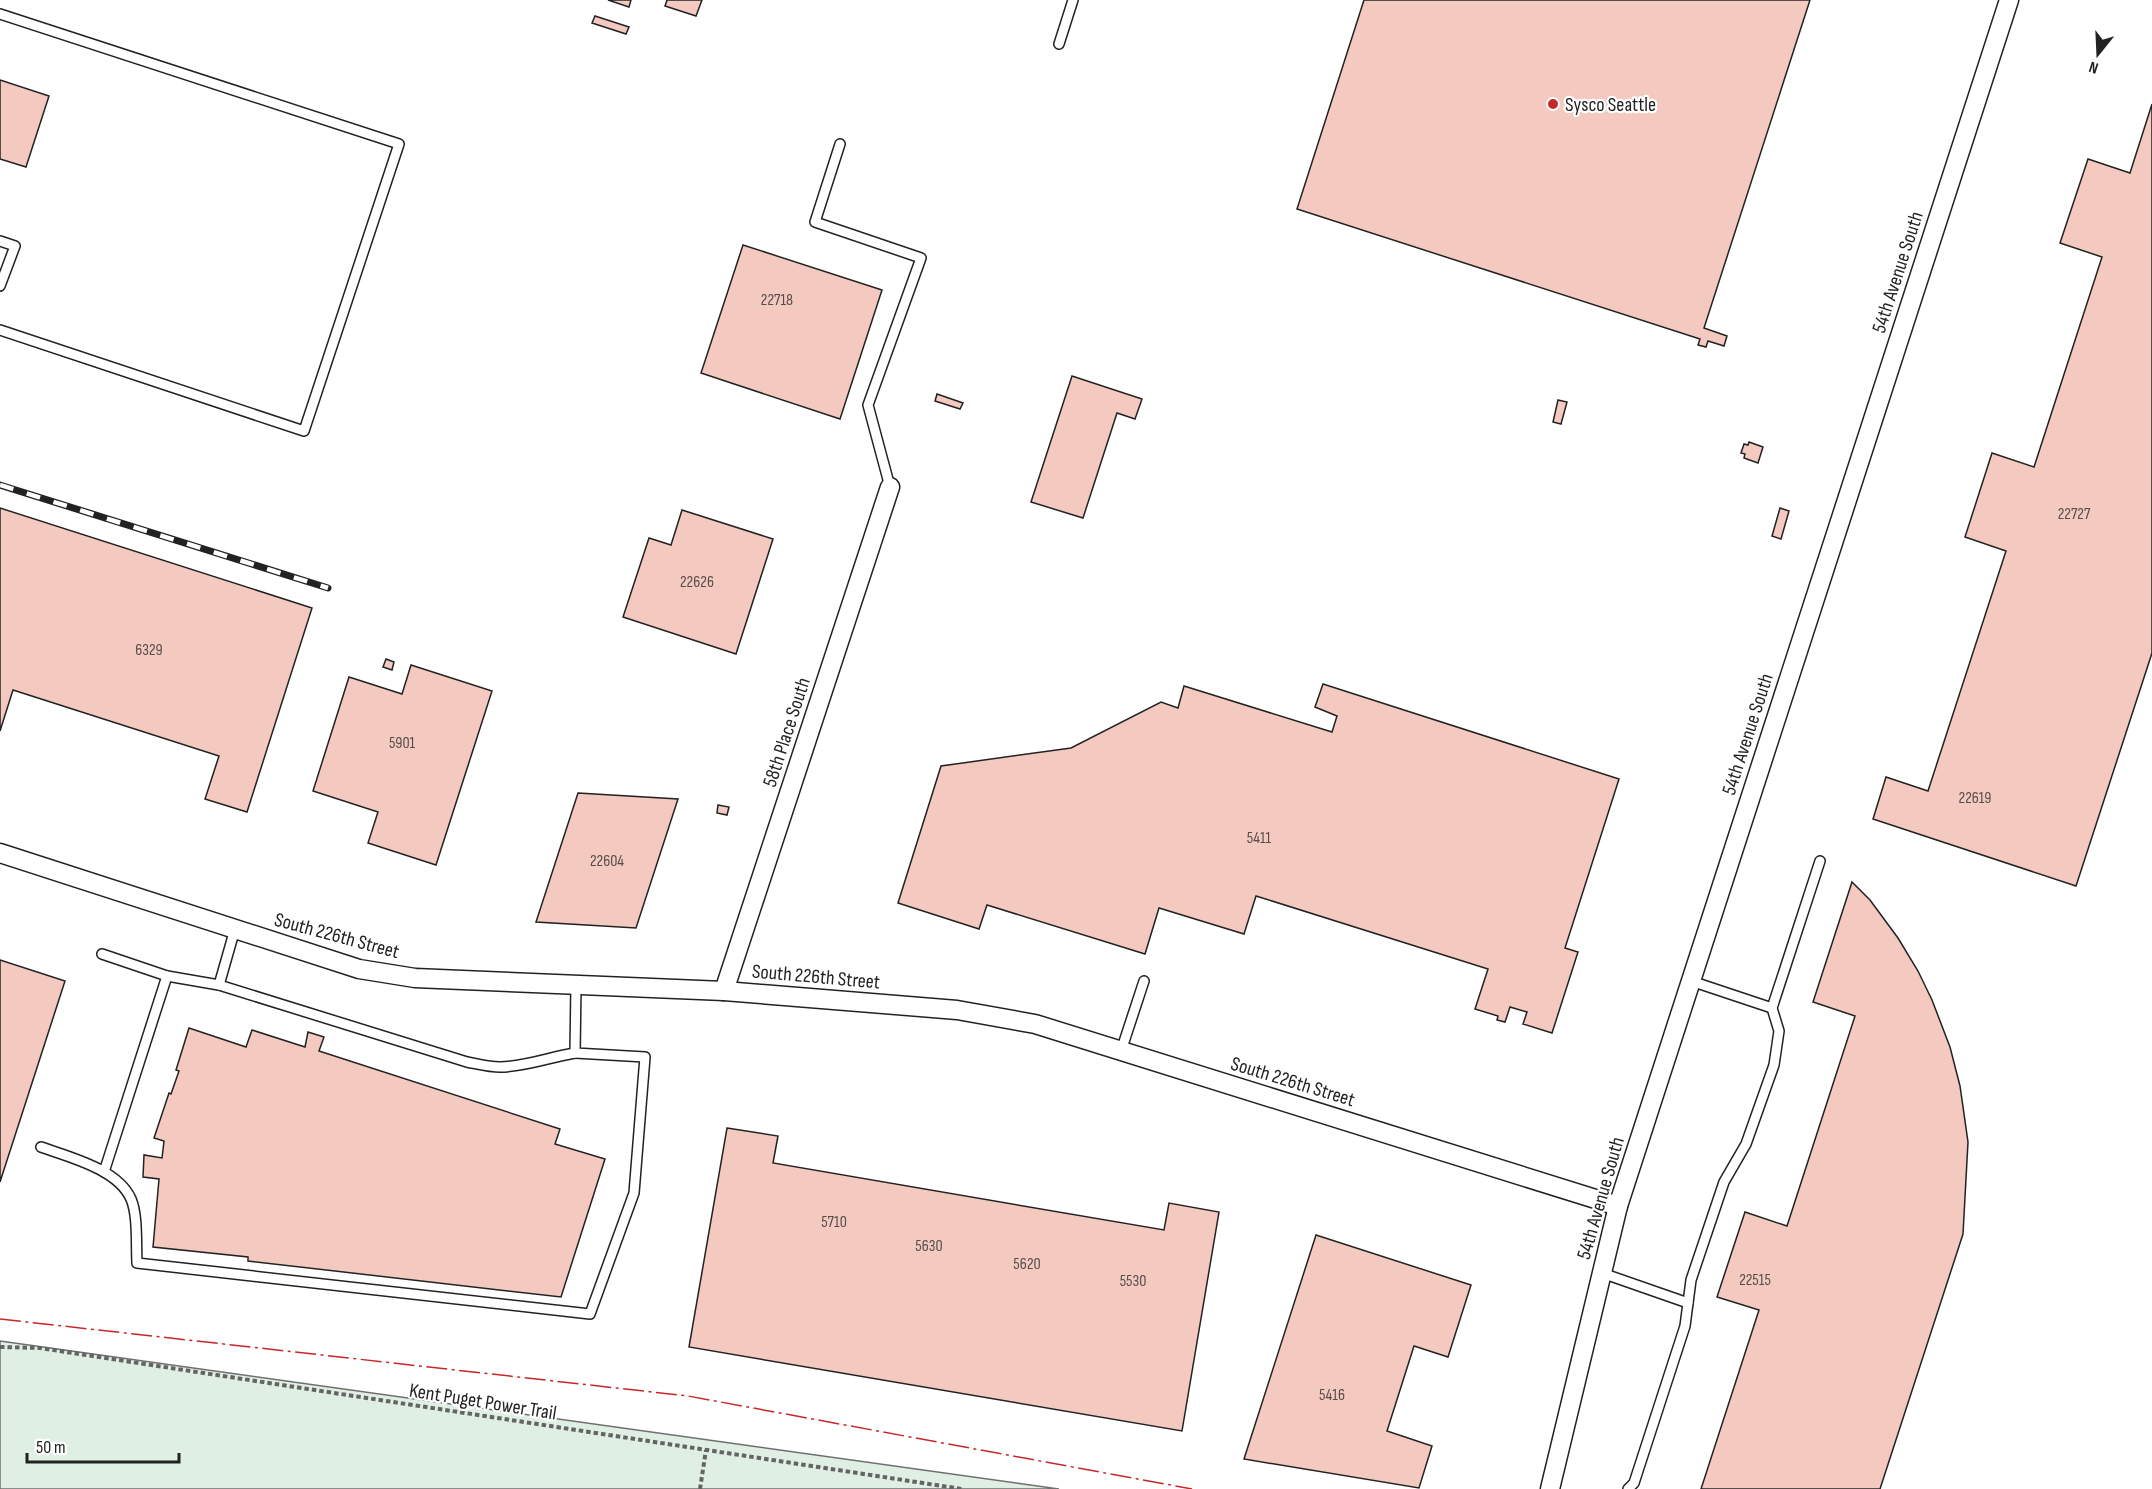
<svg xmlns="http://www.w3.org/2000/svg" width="2152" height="1489" viewBox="0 0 2152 1489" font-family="'Sofia Sans Condensed',sans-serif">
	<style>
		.green { fill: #e0efe3; stroke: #6f6f6f; stroke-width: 1.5 }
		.building { fill: #f3c9c0; stroke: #222; stroke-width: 1.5 }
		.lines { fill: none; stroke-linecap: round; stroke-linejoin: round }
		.service-casing { stroke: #222; stroke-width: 12 }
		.minor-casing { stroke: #222; stroke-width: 21 }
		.path { stroke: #646464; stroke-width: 4; stroke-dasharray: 4.5 3; stroke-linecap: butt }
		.service { stroke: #fff; stroke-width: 9 }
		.minor { stroke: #fff; stroke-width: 18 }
		.rail-casing { stroke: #222; stroke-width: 7 }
		.rail { stroke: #fff; stroke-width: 4.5; stroke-dasharray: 14; stroke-linecap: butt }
		.power { stroke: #c62828; stroke-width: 1.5; stroke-dasharray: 21 4.5 3 4.5; stroke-linecap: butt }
		.poi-dot { fill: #c62828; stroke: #fff; stroke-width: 2 }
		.labels { text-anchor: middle; stroke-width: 4.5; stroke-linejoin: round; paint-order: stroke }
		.number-label { font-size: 16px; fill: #564c4a }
		.poi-label { font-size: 20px; fill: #222; stroke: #fff; text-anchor: start }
		.street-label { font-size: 20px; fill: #222; stroke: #fff }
	</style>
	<rect width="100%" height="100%" fill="#fff"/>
	<polygon class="green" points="0,1341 1059,1489 0,1489"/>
	<g class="building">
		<polygon points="608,0 631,0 629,7"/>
		<polygon points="667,0 702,0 696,16 665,6"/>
		<polygon points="1364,0 1810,0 1704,328 1727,336 1724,346 1708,341 1706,347 1698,345 1700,339 1297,209"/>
		<polygon points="595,16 629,27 626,34 592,23"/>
		<polygon points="0,80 49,96 26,167 0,159"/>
		<polygon points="2152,104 2152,653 2076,886 1873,819 1886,777 1928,791 2006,551 1965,537 1992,453 2034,467 2102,257 2060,243 2088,159 2130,173"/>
		<polygon points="743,245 882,290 840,419 701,373"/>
		<polygon points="1072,376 1142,399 1135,419 1117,413 1083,518 1031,502"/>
		<polygon points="937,394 963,403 960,409 935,401"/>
		<polygon points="1558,400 1567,402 1561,424 1553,422"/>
		<polygon points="1749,442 1763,447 1758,463 1744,458 1745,454 1741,453 1744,444 1748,445"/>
		<polygon points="0,508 312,608 247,812 205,799 219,756 13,690 0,731"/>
		<polygon points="1780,508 1789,511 1781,539 1772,536"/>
		<polygon points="682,510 773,539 736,654 623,617 649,538 671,545"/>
		<polygon points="386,659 394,662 392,670 383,667"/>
		<polygon points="411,665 492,691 436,865 368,843 378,812 313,791 349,677 402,694"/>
		<polygon points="1323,684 1619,779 1565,948 1578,952 1552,1033 1523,1024 1527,1012 1510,1007 1505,1022 1497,1020 1498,1016 1475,1009 1488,969 1256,896 1244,934 1159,908 1145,954 987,905 979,929 898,903 941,766 1071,748 1161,702 1178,708 1184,686 1332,732 1337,716 1315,707"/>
		<polygon points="578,793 678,799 636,928 536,922"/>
		<polygon points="718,805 729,807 727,815 717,813"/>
		<polygon points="1852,882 1870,900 1898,938 1918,971 1932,1000 1950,1047 1960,1086 1968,1142 1963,1234 1880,1489 1701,1489 1759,1310 1717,1297 1745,1212 1787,1226 1855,1016 1813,1002"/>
		<polygon points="0,960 65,981 0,1182"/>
		<polygon points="189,1028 246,1047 252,1030 305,1047 308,1032 324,1037 319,1051 560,1129 555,1144 605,1159 561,1297 248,1261 248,1257 153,1247 159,1179 143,1177 144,1155 162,1158 164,1141 154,1138 169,1093 171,1094 179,1071 176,1070"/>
		<polygon points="727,1128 778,1136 773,1163 1164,1230 1169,1203 1219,1212 1182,1431 689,1347"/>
		<polygon points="1316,1235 1471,1285 1448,1357 1414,1346 1387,1431 1432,1446 1419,1488 1244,1459"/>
	</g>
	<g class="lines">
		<g class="service-casing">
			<g id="service">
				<polyline points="0,14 399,144 304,431 0,330"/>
				<polyline points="1059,44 1073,0"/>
				<polyline points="840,144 815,222 921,258 868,405 890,487"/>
				<polyline points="0,241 15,246 0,286"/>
				<path d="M235,929L219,985L467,1062C478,1064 489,1067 500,1067C525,1067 550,1057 575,1053"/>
				<polyline points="102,954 167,976 104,1172"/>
				<polyline points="167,976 219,985"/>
				<polyline points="1691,981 1772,1008"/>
				<polyline points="1121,1051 1144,981"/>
				<path d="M41,1147C69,1157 118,1169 131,1199C138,1215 136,1245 137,1263L590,1314L634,1193L645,1057L575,1053L576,985"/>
				<polyline points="1602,1273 1688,1303"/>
				<polyline points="1628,1489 1634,1483 1685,1326 1691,1280 1724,1182 1746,1144 1774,1065 1779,1031 1772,1008 1820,861"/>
			</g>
		</g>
		<g class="minor-casing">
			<g id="minor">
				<polyline points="0,853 359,969 415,978 724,991 957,1010 1035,1024 1618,1206"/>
				<polyline points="724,991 890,487"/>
				<polyline points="1550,1489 1618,1206 2009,0"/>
			</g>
		</g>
		<g class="path">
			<polyline points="0,1347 40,1348 962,1489"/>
			<polyline points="700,1489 706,1450"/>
		</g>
		<use href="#service" class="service"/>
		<use href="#minor" class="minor"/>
		<g class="rail-casing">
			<polyline id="rail" points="0,485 328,588"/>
		</g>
		<use href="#rail" class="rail"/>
		<polyline class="power" points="0,1319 688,1396 1192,1489"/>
	</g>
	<circle class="poi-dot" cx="1553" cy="104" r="6"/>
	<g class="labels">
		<g class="number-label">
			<text x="777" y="305">22718</text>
			<text x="2074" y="519">22727</text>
			<text x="697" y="587">22626</text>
			<text x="149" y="655">6329</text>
			<text x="402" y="748">5901</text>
			<text x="1975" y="803">22619</text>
			<text x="1259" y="843">5411</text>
			<text x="607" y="866">22604</text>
			<text x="834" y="1227">5710</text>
			<text x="929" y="1251">5630</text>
			<text x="1027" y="1269">5620</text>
			<text x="1755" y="1285">22515</text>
			<text x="1133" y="1286">5530</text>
			<text x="1332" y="1400">5416</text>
		</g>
		<g class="poi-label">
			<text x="1565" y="111">Sysco Seattle</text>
		</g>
		<g class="street-label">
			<text transform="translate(1897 272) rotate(-72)" y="7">54th Avenue South</text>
			<text transform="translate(786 732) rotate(-72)" y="7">58th Place South</text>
			<text transform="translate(1747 734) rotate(-72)" y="7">54th Avenue South</text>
			<text transform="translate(337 935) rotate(15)" y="7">South 226th Street</text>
			<text transform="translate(816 976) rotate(5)" y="7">South 226th Street</text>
			<text transform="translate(1293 1081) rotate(17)" y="7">South 226th Street</text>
			<text transform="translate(1600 1198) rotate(-74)" y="7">54th Avenue South</text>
			<text transform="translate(483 1401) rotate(9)" y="7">Kent Puget Power Trail</text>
		</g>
	</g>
	<g transform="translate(2098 54) rotate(198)" stroke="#ffffff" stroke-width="4.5" paint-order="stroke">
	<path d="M0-4.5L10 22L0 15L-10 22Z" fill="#222222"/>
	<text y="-9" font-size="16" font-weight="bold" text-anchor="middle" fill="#222222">N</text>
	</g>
	<path d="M27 1453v9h152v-9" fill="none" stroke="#222222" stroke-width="3"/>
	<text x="36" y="1453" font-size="18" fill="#222222" stroke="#ffffff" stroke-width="4.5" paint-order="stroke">50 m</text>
</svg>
